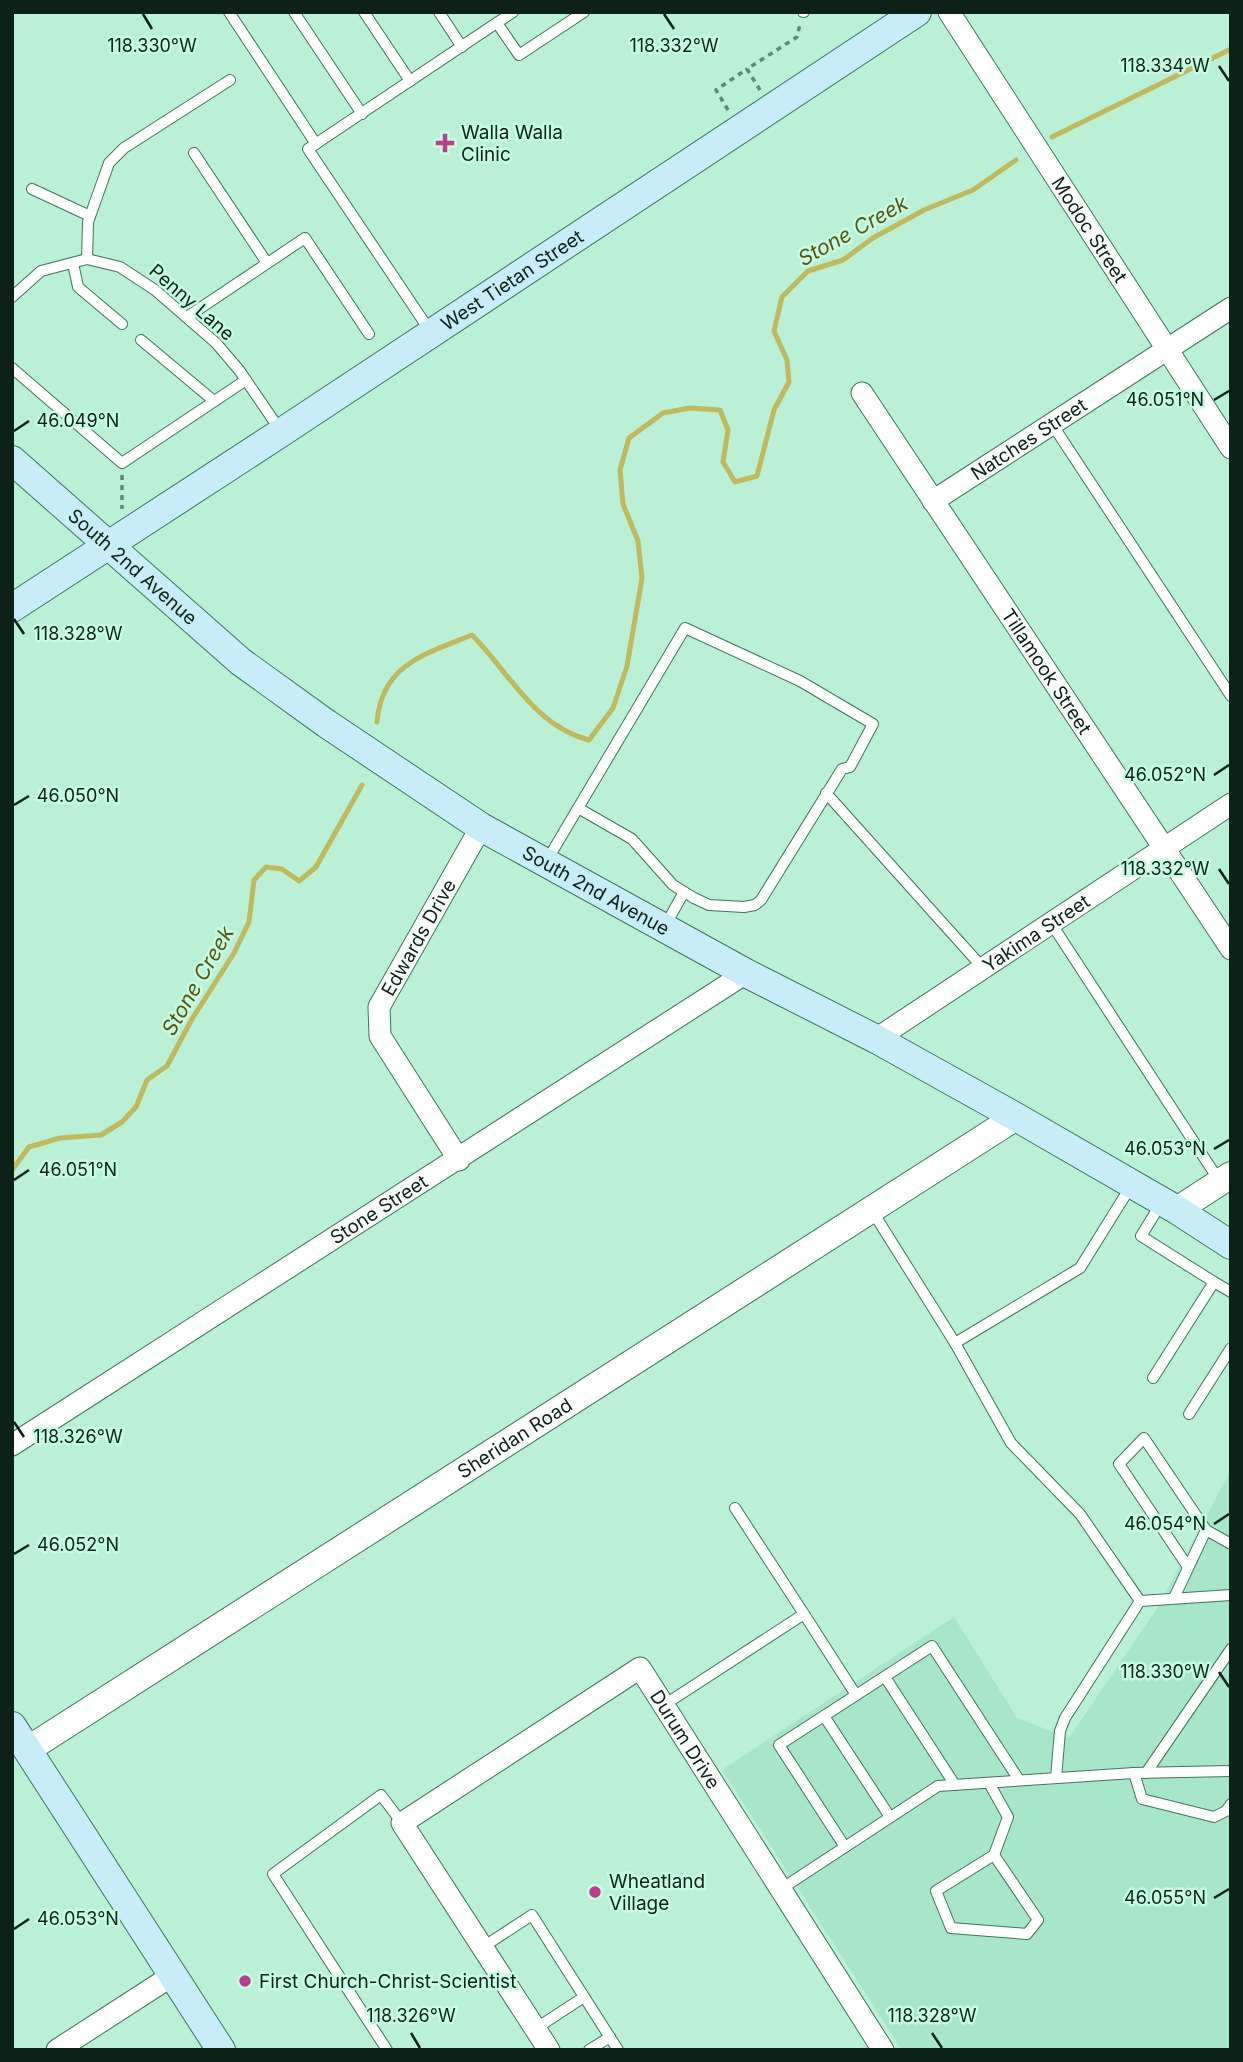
<svg xmlns="http://www.w3.org/2000/svg" width="1243" height="2062" viewBox="0 0 1243 2062" font-family="Inter,sans-serif">
	<style>
		.built { fill: #a7e6c9 }
		.lines { fill: none; stroke-linecap: round; stroke-linejoin: round }
		.stream { stroke: #c1b95e; stroke-width: 5 }
		.service-casing { stroke: #41745e; stroke-width: 12 }
		.minor-casing { stroke: #41745e; stroke-width: 23 }
		.tertiary-casing { stroke: #41745e; stroke-width: 28 }
		.secondary-casing { stroke: #41745e; stroke-width: 30 }
		.path { stroke: #618776; stroke-width: 3.5; stroke-dasharray: 5 5; stroke-linecap: butt }
		.service { stroke: #fff; stroke-width: 10 }
		.minor { stroke: #fff; stroke-width: 21 }
		.tertiary { stroke: #fff; stroke-width: 26 }
		.secondary { stroke: #c8ecf8; stroke-width: 28 }
		.ticks { fill: none; stroke: #0c2219; stroke-width: 2.5 }
		.poi-dot { fill: #ba3e8f; stroke: #c6fde3; stroke-width: 2.5 }
		.labels { text-anchor: middle; stroke-width: 5; stroke-linejoin: round; paint-order: stroke }
		.poi-label { font-size: 19px; fill: #0c2219; stroke: #c6fde3; text-anchor: start }
		.street-label { font-size: 19px; fill: #0c2219; stroke: #c6fde3 }
		.water-label { font-size: 21px; font-style: italic; fill: #5b550f; stroke: #c6fde3 }
		.ticks-label { font-size: 18px; text-anchor: middle; fill: #0c2219; stroke: #c6fde3; stroke-width: 5; stroke-linejoin: round; paint-order: stroke }
	</style>
	<rect width="100%" height="100%" fill="#b9f0d6"/>
	<polygon class="built" points="1231,1470 1231,2050 902,2050 722,1770 954,1617 1017,1718 1069,1738 1158,1607"/>
	<g class="lines">
		<g class="stream">
			<polyline points="1052,137 1231,49"/>
			<path d="M377,722C382,664 425,654 472,635C509,672 534,726 589,740L613,708L627,666L642,578L638,541L623,504L620,470L629,438L663,413L690,408L720,410L728,430L723,462L735,482L757,476L774,410L789,382L787,360L774,331L782,297L808,271L843,260L873,238L924,210L973,190L1016,160"/>
			<polyline points="12,1170 29,1147 60,1138 101,1135 122,1122 136,1107 147,1080 167,1066 192,1019 234,953 249,922 254,880 266,867 282,869 299,881 316,867 362,785"/>
		</g>
		<g class="service-casing">
			<g id="service">
				<polyline points="229,12 316,144"/>
				<polyline points="294,12 362,114"/>
				<polyline points="364,12 410,81"/>
				<polyline points="439,12 462,47"/>
				<polyline points="803,12 804,12"/>
				<polyline points="497,23 519,55 584,12"/>
				<polyline points="194,153 267,263"/>
				<polyline points="32,189 90,216"/>
				<polyline points="87,259 88,222 109,163 124,148 230,80"/>
				<polyline points="73,263 78,287 122,324"/>
				<polyline points="12,297 41,271 87,259 120,267 155,290 216,343 239,370 280,430"/>
				<polyline points="187,317 305,238 369,334"/>
				<polyline points="430,331 308,149 513,12"/>
				<polyline points="141,340 214,401"/>
				<polyline points="12,368 122,463 246,380"/>
				<polyline points="1052,424 1231,696"/>
				<polyline points="826,793 983,968"/>
				<polyline points="546,862 685,628 800,681 873,724 850,767 842,769 761,900 755,905 744,907 709,905 694,898 673,885 632,839 578,808"/>
				<polyline points="1051,923 1220,1182"/>
				<polyline points="665,926 684,892"/>
				<polyline points="871,1209 955,1343 1080,1268 1131,1186"/>
				<polyline points="1214,1282 1231,1292"/>
				<polyline points="955,1343 1011,1443 1080,1514 1140,1601 1231,1595"/>
				<polyline points="1153,1378 1214,1282 1141,1236 1162,1202"/>
				<polyline points="1189,1414 1231,1348"/>
				<polyline points="1188,1567 1119,1464 1144,1438 1206,1530 1231,1544"/>
				<polyline points="1174,1598 1206,1530"/>
				<polyline points="804,1614 856,1695"/>
				<polyline points="885,1677 955,1785"/>
				<polyline points="664,1705 804,1614 735,1508"/>
				<polyline points="824,1716 890,1817"/>
				<polyline points="1134,1773 1142,1799 1214,1817 1226,1811 1231,1804"/>
				<polyline points="1146,1773 1231,1649"/>
				<polyline points="1056,1778 1060,1731 1065,1718 1140,1601"/>
				<polyline points="989,1783 1008,1817 994,1855 936,1891 951,1928 1027,1934 1038,1920 994,1855"/>
				<polyline points="845,1847 779,1745 932,1646 1019,1780"/>
				<polyline points="781,1889 938,1786 1134,1773 1231,1771"/>
				<polyline points="483,1947 532,1915 618,2050"/>
				<polyline points="535,2029 584,1997"/>
				<polyline points="387,2050 273,1874 381,1795 402,1823"/>
				<polyline points="589,2050 610,2037"/>
			</g>
		</g>
		<g class="minor-casing">
			<g id="minor">
				<path id="s1" d="M949,12L1231,448"/>
				<path id="s2" d="M862,393L1231,949"/>
				<path id="s3" d="M933,501L1231,308"/>
				<path id="s4" d="M876,1039L1231,804"/>
				<path id="s5" d="M459,1160L380,1036L379,1007L481,827"/>
				<path id="s6" d="M12,1445L746,973"/>
				<polyline points="57,2050 173,1975"/>
				<path id="s7" d="M549,2050L402,1823L640,1668L883,2050"/>
			</g>
		</g>
		<g class="tertiary-casing">
			<g id="tertiary">
				<polyline points="1177,1210 1231,1175"/>
				<path id="s8" d="M27,1750L1016,1117"/>
			</g>
		</g>
		<g class="secondary-casing">
			<g id="secondary">
				<path id="s9" d="M12,460L241,662L327,724L481,827L746,973L876,1039L1016,1117L1177,1210L1231,1245"/>
				<path id="s10" d="M12,608L282,432L917,12"/>
				<polyline points="12,1726 221,2050"/>
			</g>
		</g>
		<g class="path">
			<polyline points="760,90 747,69 797,37 800,24"/>
			<polyline points="728,110 716,90 747,69"/>
			<polyline points="122,475 122,509"/>
		</g>
		<use href="#service" class="service"/>
		<use href="#minor" class="minor"/>
		<use href="#tertiary" class="tertiary"/>
		<use href="#secondary" class="secondary"/>
	</g>
	<path class="ticks" d="M143,14L152,29M664,14L674,29M1219,66L1229,81M1214,400L1229,391M14,431L29,421M14,619L24,634M1214,775L1229,765M14,805L29,796M1219,869L1229,884M1214,1149L1229,1140M14,1180L29,1170M14,1422L24,1437M1214,1524L1229,1514M14,1554L29,1545M1219,1672L1229,1687M1214,1898L1229,1889M14,1929L29,1919M411,2033L420,2048M932,2033L942,2048"/>
	<g class="poi-dot">
		<path d="M441.5 132.5h7v7h7v7h-7v7h-7v-7h-7v-7h7z"/>
		<circle cx="595" cy="1892" r="7"/>
		<circle cx="245" cy="1981" r="7"/>
	</g>
	<g class="labels">
		<g class="poi-label">
			<text x="461" y="139">Walla Walla<tspan x="461" dy="22">Clinic</tspan></text>
			<text x="609" y="1888">Wheatland<tspan x="609" dy="22">Village</tspan></text>
			<text x="259" y="1988">First Church-Christ-Scientist</text>
		</g>
		<g class="street-label">
			<text dy="7" stroke="none"><textPath href="#s1" startOffset="259">Modoc Street</textPath></text>
			<text dy="7" stroke="none"><textPath href="#s10" startOffset="598">West Tietan Street</textPath></text>
			<text transform="translate(192 302) rotate(41)" y="7">Penny Lane</text>
			<text dy="7" stroke="none"><textPath href="#s3" startOffset="114">Natches Street</textPath></text>
			<text dy="7" stroke="none"><textPath href="#s9" startOffset="161">South 2nd Avenue</textPath></text>
			<text dy="7" stroke="none"><textPath href="#s2" startOffset="334">Tillamook Street</textPath></text>
			<text dy="7" stroke="none"><textPath href="#s9" startOffset="728">South 2nd Avenue</textPath></text>
			<text dy="7" stroke="none"><textPath href="#s4" startOffset="192">Yakima Street</textPath></text>
			<text dy="7" stroke="none"><textPath href="#s5" startOffset="256">Edwards Drive</textPath></text>
			<text dy="7" stroke="none"><textPath href="#s6" startOffset="436">Stone Street</textPath></text>
			<text dy="7" stroke="none"><textPath href="#s8" startOffset="579">Sheridan Road</textPath></text>
			<text dy="7" stroke="none"><textPath href="#s7" startOffset="639">Durum Drive</textPath></text>
		</g>
		<g class="water-label">
			<text transform="translate(853 231) rotate(-29)" y="7">Stone Creek</text>
			<text transform="translate(198 981) rotate(-60)" y="7">Stone Creek</text>
		</g>
	</g>
	<g class="ticks-label">
		<text x="152" y="52">118.330°W</text>
		<text x="674" y="52">118.332°W</text>
		<text x="1165" y="72">118.334°W</text>
		<text x="1165" y="406">46.051°N</text>
		<text x="78" y="427">46.049°N</text>
		<text x="78" y="640">118.328°W</text>
		<text x="1165" y="781">46.052°N</text>
		<text x="78" y="802">46.050°N</text>
		<text x="1165" y="875">118.332°W</text>
		<text x="1165" y="1155">46.053°N</text>
		<text x="78" y="1176">46.051°N</text>
		<text x="78" y="1443">118.326°W</text>
		<text x="1165" y="1530">46.054°N</text>
		<text x="78" y="1551">46.052°N</text>
		<text x="1165" y="1678">118.330°W</text>
		<text x="1165" y="1904">46.055°N</text>
		<text x="78" y="1925">46.053°N</text>
		<text x="411" y="2022">118.326°W</text>
		<text x="932" y="2022">118.328°W</text>
	</g>
	<rect width="1243" height="2062" fill="none" stroke="#0c2219" stroke-width="28"/>
</svg>
